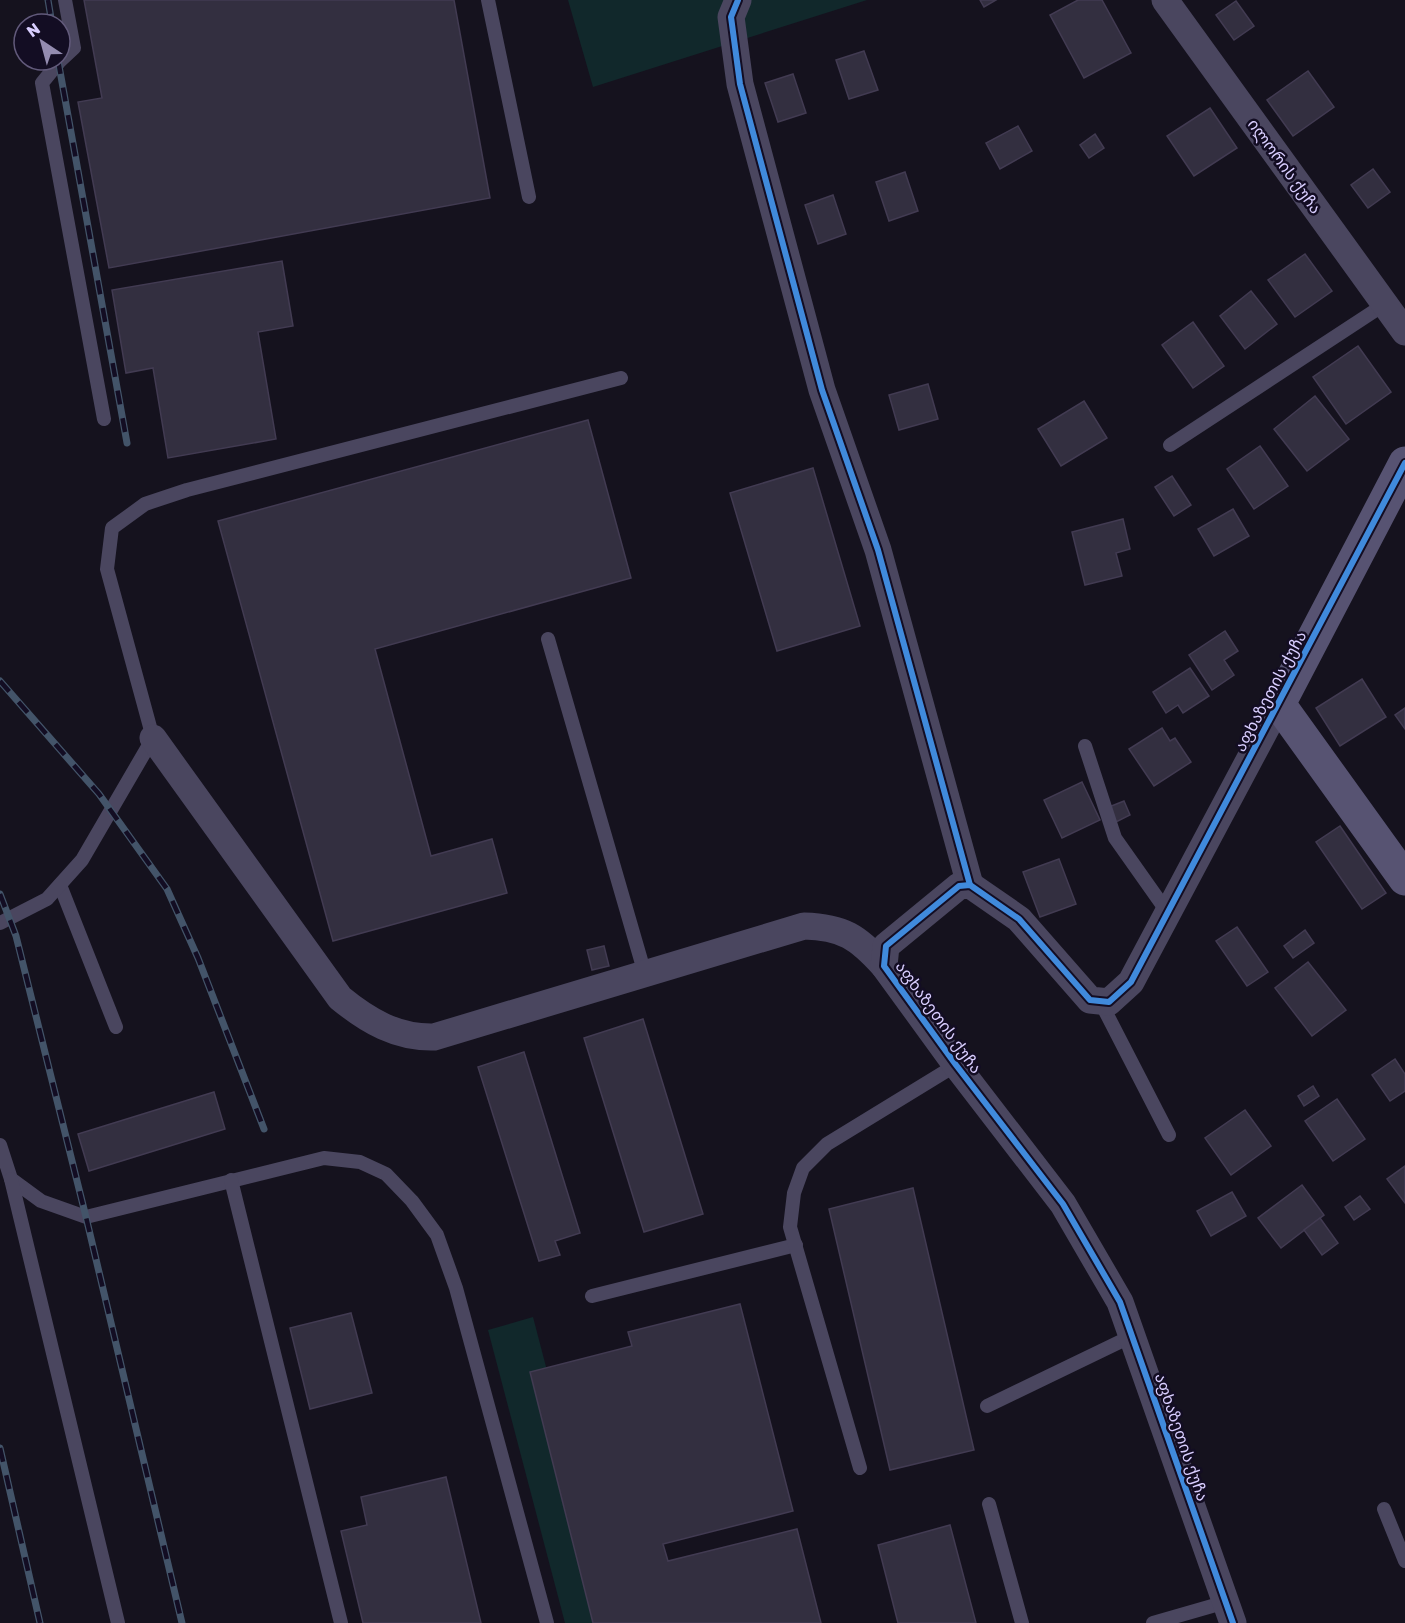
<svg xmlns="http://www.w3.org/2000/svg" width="1405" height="1623" viewBox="0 0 1405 1623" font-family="Rubik,'Noto Sans Georgian',sans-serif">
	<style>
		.green { fill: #11282b }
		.building { fill: #332f40; stroke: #423b52; stroke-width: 1.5 }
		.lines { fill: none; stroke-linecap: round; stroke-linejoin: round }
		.lane { stroke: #4a465f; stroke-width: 14 }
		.street { stroke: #4a465f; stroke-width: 27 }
		.secondary { stroke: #575372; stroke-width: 33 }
		.rail-casing { stroke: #435469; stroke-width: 7 }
		.rail { stroke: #130d23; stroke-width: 4.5; stroke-dasharray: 14; stroke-linecap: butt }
		.cycleway-casing { stroke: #130d23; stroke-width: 10 }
		.cycleway { stroke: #408adc; stroke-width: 6 }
		.labels { text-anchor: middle; stroke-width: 5; stroke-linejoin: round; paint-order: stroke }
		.street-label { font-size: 16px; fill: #d9ceff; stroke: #130d23 }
	</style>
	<rect width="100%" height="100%" fill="#15121e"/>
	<g class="green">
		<polygon points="568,0 867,0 593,87"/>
		<polygon points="533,1317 613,1623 565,1623 488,1330"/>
	</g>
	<g class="building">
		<polygon points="84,0 454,0 490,198 109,268 78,102 102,98"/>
		<polygon points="980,0 996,0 984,7"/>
		<polygon points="1078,0 1102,0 1131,53 1084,78 1050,15"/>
		<polygon points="1236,1 1254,26 1234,40 1216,15"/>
		<polygon points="864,51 878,90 849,99 836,60"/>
		<polygon points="1308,71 1334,107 1293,136 1267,100"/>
		<polygon points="793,74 806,113 778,122 765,83"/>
		<polygon points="1210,108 1237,148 1194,176 1167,136"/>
		<polygon points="1018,126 1032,151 1000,169 986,143"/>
		<polygon points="1095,134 1104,148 1089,158 1080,145"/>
		<polygon points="1373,169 1390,192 1368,208 1351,185"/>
		<polygon points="905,172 918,211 889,221 876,182"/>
		<polygon points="833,195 846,234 818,244 805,205"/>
		<polygon points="1305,254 1332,291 1295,317 1268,280"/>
		<polygon points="282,261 293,326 258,332 276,439 168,458 153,368 126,373 112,290"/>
		<polygon points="1251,291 1277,324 1245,349 1220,316"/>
		<polygon points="1193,322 1224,366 1193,388 1162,345"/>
		<polygon points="1358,346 1391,392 1346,424 1313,377"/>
		<polygon points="928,384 938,419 899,430 889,395"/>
		<polygon points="1315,396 1349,439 1307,471 1274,429"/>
		<polygon points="1084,401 1107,438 1061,466 1038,429"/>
		<polygon points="588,420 631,578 375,649 431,856 492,839 507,893 333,941 218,521"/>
		<polygon points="1260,446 1288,486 1254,509 1227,469"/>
		<polygon points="813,468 860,626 777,651 730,493"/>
		<polygon points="1172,476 1191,505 1174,516 1155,487"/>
		<polygon points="1233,509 1249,536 1214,556 1198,529"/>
		<polygon points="1123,519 1130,549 1116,553 1122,576 1085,585 1072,532"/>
		<polygon points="1225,631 1238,651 1224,660 1234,675 1212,690 1189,655"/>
		<polygon points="1190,668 1209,696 1183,713 1178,705 1166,713 1153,692"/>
		<polygon points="1362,679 1386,717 1340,746 1316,708"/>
		<polygon points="1405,708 1405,729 1395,715"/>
		<polygon points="1162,728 1170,741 1175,738 1191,762 1154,786 1129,749"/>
		<polygon points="1082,782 1100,820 1062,838 1044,800"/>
		<polygon points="1124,801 1130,815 1116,822 1109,807"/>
		<polygon points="1340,826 1386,893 1362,909 1316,842"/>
		<polygon points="1059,859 1076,904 1040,917 1023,872"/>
		<polygon points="1237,927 1268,972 1247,986 1216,941"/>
		<polygon points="1305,930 1314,943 1293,958 1284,946"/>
		<polygon points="604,946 609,966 592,970 587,950"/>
		<polygon points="1308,962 1346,1010 1312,1036 1275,988"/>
		<polygon points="643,1019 703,1214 644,1232 584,1038"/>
		<polygon points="524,1052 580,1233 555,1241 560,1255 539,1261 478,1067"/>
		<polygon points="1395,1059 1405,1074 1405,1091 1390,1101 1372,1075"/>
		<polygon points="1313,1086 1319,1096 1304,1106 1298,1096"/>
		<polygon points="214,1092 225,1129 89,1171 78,1134"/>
		<polygon points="1337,1099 1365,1139 1333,1161 1305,1121"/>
		<polygon points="1245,1110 1271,1146 1231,1175 1205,1138"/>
		<polygon points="1405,1166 1405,1203 1387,1179"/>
		<polygon points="1302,1185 1324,1215 1281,1248 1258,1218"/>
		<polygon points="913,1188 974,1450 890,1470 829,1209"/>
		<polygon points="1232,1192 1246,1216 1211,1236 1197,1211"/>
		<polygon points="1360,1196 1370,1209 1354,1220 1345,1207"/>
		<polygon points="1320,1218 1338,1243 1322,1255 1304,1230"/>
		<polygon points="740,1304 793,1511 663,1544 668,1561 797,1529 821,1623 593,1623 530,1372 632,1346 628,1332"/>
		<polygon points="351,1313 372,1393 310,1409 290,1328"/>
		<polygon points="446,1477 481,1623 363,1623 341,1531 367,1525 361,1497"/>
		<polygon points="950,1525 976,1623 898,1623 878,1545"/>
	</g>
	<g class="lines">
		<g class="lane">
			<polyline points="65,0 74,48 59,62 42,83 104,419"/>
			<polyline points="488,0 529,197"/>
			<polyline points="1170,445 1385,304"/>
			<polyline points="548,639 645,974"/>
			<polyline points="1085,746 1115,838 1168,913"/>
			<polyline points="60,885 116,1027"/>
			<polyline points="0,923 47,899 82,860 153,738 107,569 112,528 145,504 187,490 621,378"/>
			<polyline points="1100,1001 1169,1135"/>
			<polyline points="0,1145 11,1179 41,1201 86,1217 324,1158 360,1162 386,1174 412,1201 437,1235 456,1288 547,1623"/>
			<polyline points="11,1179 118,1623"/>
			<polyline points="231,1180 341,1623"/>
			<polyline points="592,1296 796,1245"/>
			<polyline points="987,1406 1132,1336"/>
			<polyline points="860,1468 790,1227 794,1193 803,1168 827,1144 956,1065"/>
			<polyline points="989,1504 1022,1623"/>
			<polyline points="1384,1509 1405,1561"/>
			<polyline points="1153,1623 1226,1602"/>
		</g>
		<g class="street">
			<polyline points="738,0 731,17 740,84 822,390 878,550 970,885"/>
			<polyline points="1165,0 1405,332"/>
			<path d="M153,738L340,998C368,1021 397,1038 434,1037L804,926C843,927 858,937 884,966"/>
			<polyline points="1233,1623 1120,1302 1063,1204 956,1065 884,966 886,946 959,886 970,885 1019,919 1090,1000 1109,1002 1131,982 1279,704"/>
		</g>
		<polyline class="secondary" points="1405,463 1279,704 1405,879"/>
		<g class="rail-casing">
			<g id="rail">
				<polyline points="48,0 52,24"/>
				<polyline points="58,60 127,443"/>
				<polyline points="0,681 99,794 167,889 198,958 264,1129"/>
				<polyline points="0,894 16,936 86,1217 182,1623"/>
				<polyline points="0,1448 40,1623"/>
			</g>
		</g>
		<use href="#rail" class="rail"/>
		<g class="cycleway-casing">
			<g id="cycleway">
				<polyline points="738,0 731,17 740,84 822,390 878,550 970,885"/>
				<polyline points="1233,1623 1120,1302 1063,1204 956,1065 884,966 886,946 959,886 970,885 1019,919 1090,1000 1109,1002 1131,982 1405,463"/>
			</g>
		</g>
		<use href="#cycleway" class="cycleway"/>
	</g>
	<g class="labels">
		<g class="street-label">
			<text transform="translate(1285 166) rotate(54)" y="6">ილორის ქუჩა</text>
			<text transform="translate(1270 691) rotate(-62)" y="6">აფხაზეთის ქუჩა</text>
			<text transform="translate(939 1017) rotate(54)" y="6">აფხაზეთის ქუჩა</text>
			<text transform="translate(1182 1437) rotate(71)" y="6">აფხაზეთის ქუჩა</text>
		</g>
	</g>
	<g transform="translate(42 42) rotate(324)"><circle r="28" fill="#130d23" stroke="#625a7b" stroke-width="1.5"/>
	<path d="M0-4.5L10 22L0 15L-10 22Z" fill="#948cb0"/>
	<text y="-9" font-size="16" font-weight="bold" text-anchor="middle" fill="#d9ceff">N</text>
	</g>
</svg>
